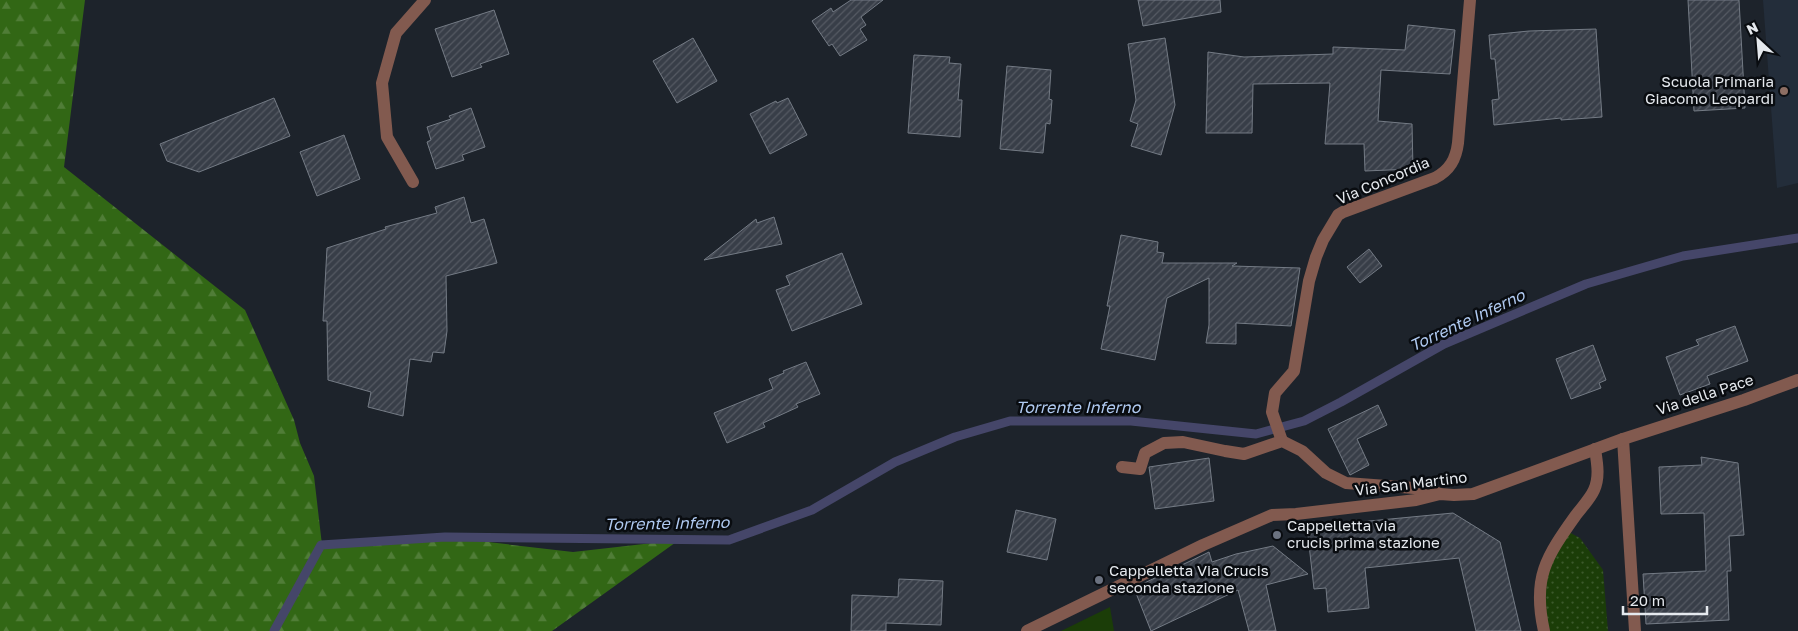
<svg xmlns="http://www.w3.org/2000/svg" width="1798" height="631" viewBox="0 0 1798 631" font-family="'Golos Text',sans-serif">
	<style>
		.built { fill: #232d3a }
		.grass { fill: #1b3d08 }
		.forest { fill: url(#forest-firs) }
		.park { fill: url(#park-dots) }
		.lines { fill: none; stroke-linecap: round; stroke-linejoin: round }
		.stream { stroke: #454669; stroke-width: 9 }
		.building { fill: url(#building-hatch); stroke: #747b85 }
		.street { stroke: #825a4f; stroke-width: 12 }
		.education-dot { fill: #8d6e63; stroke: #090c10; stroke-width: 2 }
		.worship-dot { fill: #6b7280; stroke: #090c10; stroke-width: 2 }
		.labels { text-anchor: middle; stroke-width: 5; stroke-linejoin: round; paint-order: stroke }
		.poi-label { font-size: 15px; fill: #e5e9ee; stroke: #090c10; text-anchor: start }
		.street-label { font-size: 15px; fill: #e5e9ee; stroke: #090c10 }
		.water-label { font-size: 16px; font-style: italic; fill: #b0caf1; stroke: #090c10 }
	</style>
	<defs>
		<pattern id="forest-firs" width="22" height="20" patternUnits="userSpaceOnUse" patternTransform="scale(1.25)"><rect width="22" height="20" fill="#326715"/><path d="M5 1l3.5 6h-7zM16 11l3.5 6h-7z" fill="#507d37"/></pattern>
		<pattern id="park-dots" width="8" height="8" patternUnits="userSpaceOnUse" patternTransform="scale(1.25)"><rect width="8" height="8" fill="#1b3d08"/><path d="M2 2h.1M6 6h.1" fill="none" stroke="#3c592c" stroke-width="1.8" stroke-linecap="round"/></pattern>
		<pattern id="building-hatch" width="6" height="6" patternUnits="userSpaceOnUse" patternTransform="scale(1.25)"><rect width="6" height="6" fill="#383e48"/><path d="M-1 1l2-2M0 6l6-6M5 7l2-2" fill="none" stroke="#555a63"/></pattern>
	</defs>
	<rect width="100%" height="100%" fill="#1d232b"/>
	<polygon class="built" points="1763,0 1798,0 1798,183 1777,188"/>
	<polygon class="grass" points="1110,607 1114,631 1061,631"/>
	<polygon class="forest" points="0,0 85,0 64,167 245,310 294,420 300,443 314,476 322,545 445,537 573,552 679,540 552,631 0,631"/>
	<polygon class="park" points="1565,530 1580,538 1603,570 1608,631 1550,631 1540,591"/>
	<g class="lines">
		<polyline class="stream" points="274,631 321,545 445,537 729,540 812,510 895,462 955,437 1010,421 1131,421 1256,434 1304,421 1341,402 1444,344 1586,284 1683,256 1798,238"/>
	</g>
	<g class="building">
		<polygon points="851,0 883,0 861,17 866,25 860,29 867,40 840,56 832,44 829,46 812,21 831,8 833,12"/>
		<polygon points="1138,0 1220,0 1221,12 1143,26"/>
		<polygon points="1688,0 1739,0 1745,108 1694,111"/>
		<polygon points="494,10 509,54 480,64 482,67 452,77 435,29"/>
		<polygon points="1408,25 1455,30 1450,74 1381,70 1378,121 1412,124 1413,169 1365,171 1364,144 1325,144 1330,83 1253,84 1252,133 1206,133 1208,52 1244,57 1333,54 1333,47 1405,50"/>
		<polygon points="1596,29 1602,117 1561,120 1561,118 1494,125 1492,100 1499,99 1495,59 1491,59 1489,35 1529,31"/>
		<polygon points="693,38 717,81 677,103 653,61"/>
		<polygon points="1165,38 1175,105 1161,155 1131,146 1138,124 1130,121 1136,100 1128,44"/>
		<polygon points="914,55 950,57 949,63 961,64 958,100 962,100 960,137 908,133"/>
		<polygon points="1007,66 1051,70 1049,99 1052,100 1050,124 1046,123 1043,153 1000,149"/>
		<polygon points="274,98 290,136 199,172 167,161 160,144"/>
		<polygon points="788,98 807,135 770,154 750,114 776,101 777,103"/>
		<polygon points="471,108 485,147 462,155 464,160 436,169 427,142 431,140 427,127 451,119 449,116"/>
		<polygon points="344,135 360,179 317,196 300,152"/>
		<polygon points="464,197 471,223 484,219 497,263 446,276 447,331 444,353 433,352 431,362 410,359 403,416 368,407 371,392 328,380 327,321 323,321 327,248 386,229 385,227 437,213 435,207"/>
		<polygon points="774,217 782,244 704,260 756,219 757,223"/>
		<polygon points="1121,235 1158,242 1157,252 1164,253 1162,263 1237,263 1232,266 1300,268 1291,326 1236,323 1236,344 1206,343 1209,325 1209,278 1167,298 1155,360 1101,349 1110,306 1107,306"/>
		<polygon points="1369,249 1382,266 1360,283 1347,267"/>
		<polygon points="842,253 862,304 792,331 776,290 790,285 786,276"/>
		<polygon points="1735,326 1748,361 1707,376 1710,384 1680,395 1666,357 1699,345 1696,340"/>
		<polygon points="1593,345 1606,380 1599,383 1601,388 1571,399 1556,359"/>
		<polygon points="806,362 820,394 796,404 798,407 763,423 765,427 727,443 714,413 773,389 769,379 784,373 783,371"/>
		<polygon points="1378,405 1387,425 1357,439 1369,465 1350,475 1328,429"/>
		<polygon points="1701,457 1738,463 1744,535 1729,536 1731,571 1727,571 1729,620 1646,624 1643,574 1706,571 1704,513 1661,514 1659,467 1702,465"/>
		<polygon points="1209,458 1214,501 1155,509 1149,467"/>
		<polygon points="1016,510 1056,519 1047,560 1007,552"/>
		<polygon points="1453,513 1500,542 1521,631 1476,631 1459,558 1365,568 1369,608 1328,612 1326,588 1314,589 1307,527"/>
		<polygon points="1273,546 1308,574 1266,585 1276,631 1249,631 1238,590 1151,631 1134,588 1209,552 1212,562 1236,554"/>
		<polygon points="899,579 943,581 941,625 886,623 886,631 851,631 852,595 898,597"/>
	</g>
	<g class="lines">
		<g class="street">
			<polyline points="413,182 387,137 382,83 396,33 425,0"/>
			<polyline points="1623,439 1635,631"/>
			<path d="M1282,441L1272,412L1275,393L1294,371L1309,281L1316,257L1323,240L1338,215L1343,212L1435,178C1450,170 1456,159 1458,143L1470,0"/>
			<polyline points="1122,467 1140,469 1145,453 1164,443 1183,442 1225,451 1244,454 1282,441 1302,451 1326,473 1346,483 1414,488 1438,493"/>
			<polyline points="1027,631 1203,545 1272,515 1296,514 1416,500 1440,494 1454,495 1473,494 1623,439 1744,400 1798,380"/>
			<path d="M1544,631C1532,578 1546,557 1576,515C1582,507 1590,499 1594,490C1600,477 1597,462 1595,449"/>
		</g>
	</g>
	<circle class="education-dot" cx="1784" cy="91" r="5"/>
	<g class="worship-dot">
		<circle cx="1277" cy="535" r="5"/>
		<circle cx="1099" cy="580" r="5"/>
	</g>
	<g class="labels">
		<g class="poi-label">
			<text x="1774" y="87" text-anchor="end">Scuola Primaria<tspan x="1774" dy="17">Giacomo Leopardi</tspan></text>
			<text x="1287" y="531">Cappelletta via<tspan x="1287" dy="17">crucis prima stazione</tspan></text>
			<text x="1109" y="576">Cappelletta Via Crucis<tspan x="1109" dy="17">seconda stazione</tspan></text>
		</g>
		<g class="street-label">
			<text transform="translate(1383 181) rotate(-23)" y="5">Via Concordia</text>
			<text transform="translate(1705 395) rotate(-18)" y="5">Via della Pace</text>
			<text transform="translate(1411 484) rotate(-7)" y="5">Via San Martino</text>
		</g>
		<g class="water-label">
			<text transform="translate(1467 320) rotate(-25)" y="6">Torrente Inferno</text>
			<text x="1078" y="413">Torrente Inferno</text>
			<text transform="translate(667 523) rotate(-1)" y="6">Torrente Inferno</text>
		</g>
	</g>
	<g transform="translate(1758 40) rotate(334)" stroke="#090c10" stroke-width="4" paint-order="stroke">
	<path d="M0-4L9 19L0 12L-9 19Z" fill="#e5e9ee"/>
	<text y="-8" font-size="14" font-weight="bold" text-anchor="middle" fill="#e5e9ee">N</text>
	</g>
	<path d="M1623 606v8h84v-8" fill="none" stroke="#e5e9ee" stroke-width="2.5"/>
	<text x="1630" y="606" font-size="15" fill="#e5e9ee" stroke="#090c10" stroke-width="4" paint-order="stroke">20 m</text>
</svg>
